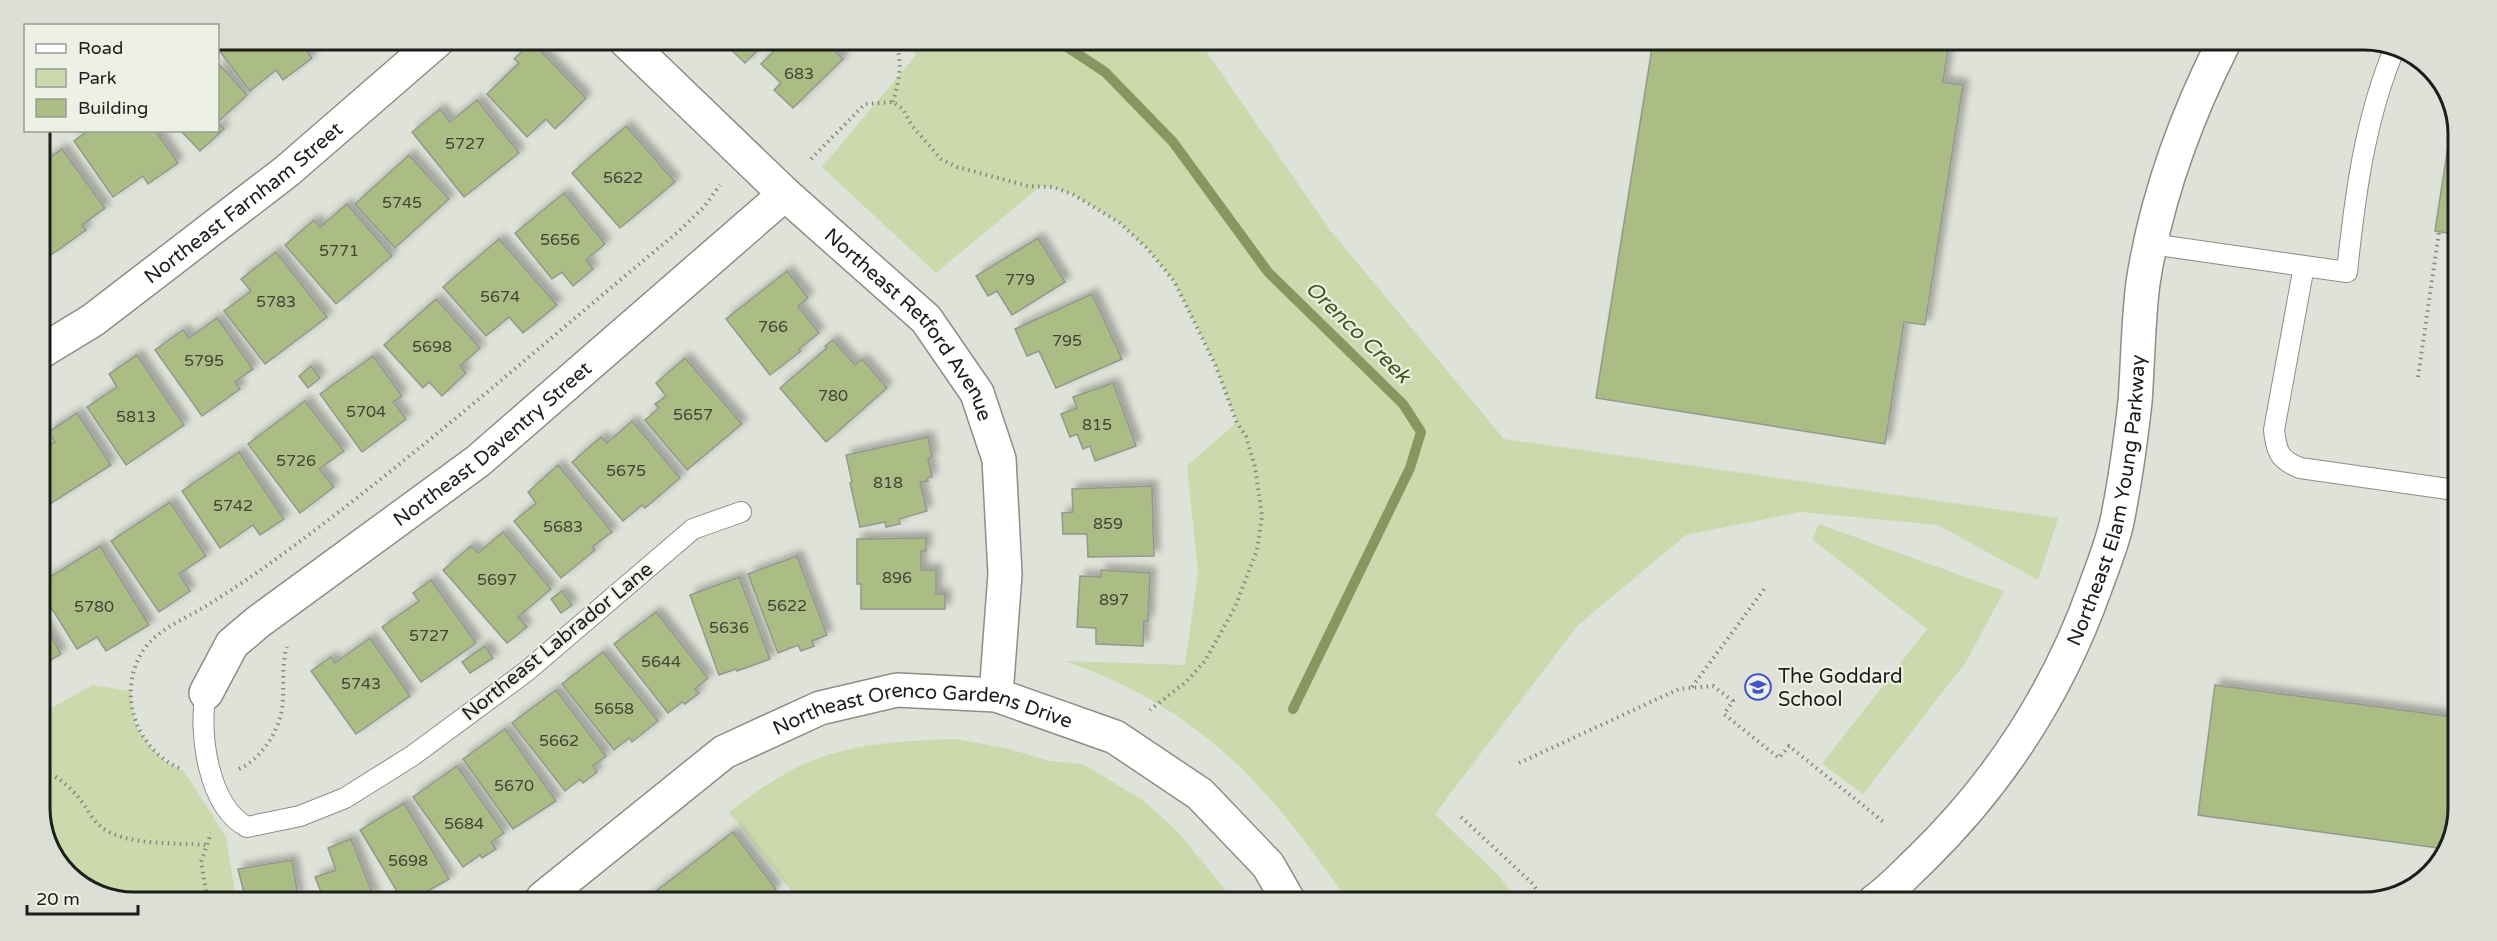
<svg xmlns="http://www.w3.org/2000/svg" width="2497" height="941" viewBox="0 0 2497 941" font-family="'Varela Round',sans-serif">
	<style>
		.green { fill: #cbd9ad }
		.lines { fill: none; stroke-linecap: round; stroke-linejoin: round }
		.stream { stroke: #879761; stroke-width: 10 }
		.building { fill: #abbc85; stroke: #94988e; stroke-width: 1.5; filter: url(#shadow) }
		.service-casing { stroke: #8b8f85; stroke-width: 22 }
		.minor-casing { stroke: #8b8f85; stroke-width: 36 }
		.tertiary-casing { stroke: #8b8f85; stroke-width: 36 }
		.path { stroke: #878981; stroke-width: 4; stroke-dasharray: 1.5 4.5; stroke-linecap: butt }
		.service { stroke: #fff; stroke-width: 20 }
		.minor { stroke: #fff; stroke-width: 33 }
		.tertiary { stroke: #fff; stroke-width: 33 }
		.labels { text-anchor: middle; stroke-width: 4.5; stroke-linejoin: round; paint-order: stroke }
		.number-label { font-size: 16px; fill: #404635 }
		.street-label { font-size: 20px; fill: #1d1e1a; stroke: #ecf0e5 }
		.poi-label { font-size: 20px; fill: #1d1e1a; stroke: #ecf0e5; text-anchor: start }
		.water-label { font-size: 21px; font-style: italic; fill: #465519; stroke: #ecf0e5 }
		.rim { fill: none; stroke: #1d1e1a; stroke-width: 3 }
	</style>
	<defs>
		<filter id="shadow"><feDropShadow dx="5.5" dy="-5.5" stdDeviation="3" flood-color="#0004"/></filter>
	</defs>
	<rect width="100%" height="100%" fill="#dfe2d8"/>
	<g class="green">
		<path d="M902,41H1199L1330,230L1504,439L2058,518L2038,580L1938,525L1801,512L1686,535L1577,626L1435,814L1498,875L1517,900H1347C1267,784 1201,709 1065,661L1185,665L1198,572L1187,466L1237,422L1215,364L1174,281L1147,248L1120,223L1074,195L1053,187L1041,186L936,273L822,167L916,55Z"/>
		<polygon points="1819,524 2004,591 1966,662 1863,794 1822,764 1927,629 1812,539"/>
		<polygon points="92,685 131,691 132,707 137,728 150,747 167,763 184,771 226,837 236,897 103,897 58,865 39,814 39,715"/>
		<path d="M956,739L1009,749L1050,761L1083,764L1144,801L1177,831L1233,899L797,898L729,812C750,796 771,781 794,769C843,743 902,741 956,739Z"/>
	</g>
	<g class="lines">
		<polyline class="stream" points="1058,41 1105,72 1173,142 1268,272 1403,404 1421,432 1410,468 1293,709"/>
	</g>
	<g class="building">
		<polygon points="218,39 298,39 312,58 283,80 276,70 250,91 218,49"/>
		<polygon points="725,40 768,40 745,63 723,42"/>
		<polygon points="785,40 824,41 843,59 793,108 774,90 781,83 761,64"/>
		<polygon points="532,42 586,98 555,129 546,119 527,137 487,94 519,63 514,59"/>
		<polygon points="1653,42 1949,43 1943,82 1963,85 1925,325 1904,322 1885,444 1596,398"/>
		<polygon points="218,63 247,95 218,122"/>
		<polygon points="477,100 519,153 464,197 412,132 440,109 450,122"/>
		<polygon points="2453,114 2458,127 2457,235 2435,231"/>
		<polygon points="218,123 224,129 200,151 180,130 218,130"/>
		<polygon points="626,126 675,182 620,228 572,173"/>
		<polygon points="89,130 155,130 178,163 148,184 143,176 113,197 74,141"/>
		<polygon points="62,149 105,208 82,225 86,230 51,255 39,240 39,165"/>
		<polygon points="409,155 449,199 395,248 355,204"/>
		<polygon points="564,193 605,244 586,260 593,269 573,286 562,272 552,279 515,233"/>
		<polygon points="347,204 392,256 336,304 285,245 314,220 320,227"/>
		<polygon points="1038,238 1065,282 1012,315 997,291 988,296 976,276"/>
		<polygon points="499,239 557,305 523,333 509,317 486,336 443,287"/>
		<polygon points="276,252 327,317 265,364 224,311 251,291 241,279"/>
		<polygon points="787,271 808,298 798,306 819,333 799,349 801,351 770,375 726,319"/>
		<polygon points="1092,294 1122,359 1056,388 1039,351 1027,356 1015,329"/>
		<polygon points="436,299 480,348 460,366 466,373 442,396 429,382 423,388 384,345"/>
		<polygon points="217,318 253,369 235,382 240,389 202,416 155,350 183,330 189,338"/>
		<polygon points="833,340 855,365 862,359 887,388 826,442 780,388 827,348 825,346"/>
		<polygon points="137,355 184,425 126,465 87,407 117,387 109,374"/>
		<polygon points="373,356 402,396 393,402 406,419 362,452 320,394"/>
		<polygon points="685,358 742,424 687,470 645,420 659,408 655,404 666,396 656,383"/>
		<polygon points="311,366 320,378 308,388 299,376"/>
		<polygon points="1113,383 1136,446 1095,461 1090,446 1083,449 1077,434 1070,437 1061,414 1077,408 1073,397"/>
		<polygon points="305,401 344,451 319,469 334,487 300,513 248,444"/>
		<polygon points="77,413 111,465 50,504 39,487 39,452 55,442 48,432"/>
		<polygon points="632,421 680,478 645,508 642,505 623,521 572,462 601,437 607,443"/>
		<polygon points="928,437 932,457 928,459 932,477 927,478 928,481 920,482 927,511 899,519 900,524 886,527 885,522 860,527 850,483 852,482 846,455"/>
		<polygon points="239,452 284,519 260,535 253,525 220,548 182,491"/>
		<polygon points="558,465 612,532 592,547 595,550 561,578 514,521 536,503 528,492"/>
		<polygon points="1152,486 1154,556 1088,557 1087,534 1063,534 1062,513 1073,512 1072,489"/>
		<polygon points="170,502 206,556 179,574 190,591 159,612 111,541"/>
		<polygon points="503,532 551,589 518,617 527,627 507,643 443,570 471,546 478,553"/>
		<polygon points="926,538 926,551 921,551 921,570 936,570 936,594 945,594 945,609 861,609 861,584 857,584 857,539"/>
		<polygon points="100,546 149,625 106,651 97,637 77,649 39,588 39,584"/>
		<polygon points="797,556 827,635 812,641 814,646 801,651 798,645 778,653 748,574"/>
		<polygon points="1101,570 1150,573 1148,621 1144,621 1143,646 1096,644 1096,628 1077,627 1080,576 1101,577"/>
		<polygon points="739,577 770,659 737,671 736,669 719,675 690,595"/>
		<polygon points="431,580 476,643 421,682 382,627 419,601 413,593"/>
		<polygon points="562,591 572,605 561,613 551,599"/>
		<polygon points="656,612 708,678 695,689 699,693 685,704 682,702 668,713 614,644"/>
		<polygon points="39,616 61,654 39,667"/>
		<polygon points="370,638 410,696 356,734 311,671 331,657 335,663"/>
		<polygon points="485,646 493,658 470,673 462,662"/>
		<polygon points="603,652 658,721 632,742 629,738 614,750 562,684"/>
		<polygon points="2215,685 2454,717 2453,838 2445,849 2198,815"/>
		<polygon points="556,690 606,756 593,766 597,772 583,783 580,779 565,791 512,723"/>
		<polygon points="505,729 556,801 513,829 463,759"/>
		<polygon points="457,766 504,833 491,842 496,849 482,858 480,855 463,867 413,797"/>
		<polygon points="404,803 449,879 421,895 419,893 412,898 401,898 360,830"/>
		<polygon points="733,832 776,889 765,898 647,898"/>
		<polygon points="351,839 374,897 323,897 315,877 336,870 328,848"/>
		<polygon points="292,860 298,897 245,897 238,869"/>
	</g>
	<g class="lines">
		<g class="service-casing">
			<g id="service">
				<path d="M2396,45C2365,117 2355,195 2347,272L2304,266L2274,430C2277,452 2278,459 2300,468L2455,490"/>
				<polyline points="2151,244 2304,266"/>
				<path d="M206,693C198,732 208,806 247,827L300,816L345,798L412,756L527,671L693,529L741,512"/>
			</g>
		</g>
		<g class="minor-casing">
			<g id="minor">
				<path id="s1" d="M625,40L785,194L926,319L977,393L999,459L1005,574L996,695"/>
				<path id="s2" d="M39,353L93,320L287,171L438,40"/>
				<path id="s3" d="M206,693L232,644L258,622L478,461L785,194"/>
				<path id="s4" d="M543,898L724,752L820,708L897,690L996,695L1115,737L1200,794L1268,865L1288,900"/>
			</g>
		</g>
		<g class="tertiary-casing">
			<g id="tertiary">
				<path id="s5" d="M1875,901C1892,889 1906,873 1921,859C2000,782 2058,692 2095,588C2104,563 2115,537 2119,511C2126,475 2131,438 2135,402C2138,362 2138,322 2143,283C2156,198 2185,119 2223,44"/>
			</g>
		</g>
		<g class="path">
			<path d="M893,102C898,84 905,57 893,41"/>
			<polyline points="811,159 865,104 893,102 903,109 912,126 941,159 957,167 1028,186 1053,187 1074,195 1120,223 1147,248 1174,281 1215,364 1237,423 1246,436 1255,467 1262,516 1257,550 1235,607 1205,661 1187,681 1150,710"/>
			<polyline points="2418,377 2439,232"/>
			<polyline points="1692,687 1765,588"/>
			<polyline points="1519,763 1679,689 1713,686 1733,701 1724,714 1779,758 1789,746 1886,824"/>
			<path d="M179,768C137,749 117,696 141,654C155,630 183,620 206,606C222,596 239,585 255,574C403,469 538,347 678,232L704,207L720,185"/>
			<path d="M39,769C60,777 72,788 85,806C89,812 93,820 99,825C123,847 175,842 206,845"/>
			<path d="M239,769C259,760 276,736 281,714C286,692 280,669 287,647"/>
			<polyline points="1461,817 1533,884 1543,900"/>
			<polyline points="207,897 201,862 211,833"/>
		</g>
		<use href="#service" class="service"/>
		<use href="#minor" class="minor"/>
		<use href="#tertiary" class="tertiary"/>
	</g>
	<defs>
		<g id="school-ring" transform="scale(1.35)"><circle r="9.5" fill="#ecf0e5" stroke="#4253c7" stroke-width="1.5"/><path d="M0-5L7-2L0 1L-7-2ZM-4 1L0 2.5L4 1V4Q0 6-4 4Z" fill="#4253c7"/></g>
	</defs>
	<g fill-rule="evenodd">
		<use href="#school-ring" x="1758" y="687"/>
	</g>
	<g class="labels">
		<g class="number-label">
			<text x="799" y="79">683</text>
			<text x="465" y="149">5727</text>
			<text x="623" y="183">5622</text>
			<text x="402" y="208">5745</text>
			<text x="560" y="245">5656</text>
			<text x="339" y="256">5771</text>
			<text x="1020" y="285">779</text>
			<text x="500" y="302">5674</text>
			<text x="276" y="307">5783</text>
			<text x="773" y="332">766</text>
			<text x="1067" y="346">795</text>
			<text x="432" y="352">5698</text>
			<text x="204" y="366">5795</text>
			<text x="833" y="401">780</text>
			<text x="366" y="417">5704</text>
			<text x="693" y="420">5657</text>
			<text x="136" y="422">5813</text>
			<text x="1097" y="430">815</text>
			<text x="296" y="466">5726</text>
			<text x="626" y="476">5675</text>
			<text x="888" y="488">818</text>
			<text x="233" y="511">5742</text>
			<text x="1108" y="529">859</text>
			<text x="563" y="532">5683</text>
			<text x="897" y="583">896</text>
			<text x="497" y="585">5697</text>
			<text x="1114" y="605">897</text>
			<text x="787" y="611">5622</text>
			<text x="94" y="612">5780</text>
			<text x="729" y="633">5636</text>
			<text x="429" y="641">5727</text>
			<text x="661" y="667">5644</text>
			<text x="361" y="689">5743</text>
			<text x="614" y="714">5658</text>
			<text x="559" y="746">5662</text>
			<text x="514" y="791">5670</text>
			<text x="464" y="829">5684</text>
			<text x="408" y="866">5698</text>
		</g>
		<g class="street-label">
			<text dy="7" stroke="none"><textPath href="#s2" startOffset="254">Northeast Farnham Street</textPath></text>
			<text dy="7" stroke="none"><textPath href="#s1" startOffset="404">Northeast Retford Avenue</textPath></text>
			<text dy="7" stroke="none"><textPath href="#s3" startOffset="384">Northeast Daventry Street</textPath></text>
			<text dy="7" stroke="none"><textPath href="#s5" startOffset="476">Northeast Elam Young Parkway</textPath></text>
			<text transform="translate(557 641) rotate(-39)" y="7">Northeast Labrador Lane</text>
			<text dy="7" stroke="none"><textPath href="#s4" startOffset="442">Northeast Orenco Gardens Drive</textPath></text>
		</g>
		<g class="poi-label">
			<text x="1778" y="683">The Goddard<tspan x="1778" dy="23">School</tspan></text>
		</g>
		<g class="water-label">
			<text transform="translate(1358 332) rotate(44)" y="7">Orenco Creek</text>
		</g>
	</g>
	<path d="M0 0H2497V941H0ZM134 50H2364A84 84 0 0 1 2448 134V808A84 84 0 0 1 2364 892H134A84 84 0 0 1 50 808V134A84 84 0 0 1 134 50Z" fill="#dbdfd5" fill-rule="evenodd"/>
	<path class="rim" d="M134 50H2364A84 84 0 0 1 2448 134V808A84 84 0 0 1 2364 892H134A84 84 0 0 1 50 808V134A84 84 0 0 1 134 50Z"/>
	<rect x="24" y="24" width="195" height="108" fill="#ecf0e5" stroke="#999c94" stroke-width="1.5"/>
	<rect x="36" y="44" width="30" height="9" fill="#ffffff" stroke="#999c94" stroke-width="1.5"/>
	<text x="78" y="54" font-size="18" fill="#1d1e1a">Road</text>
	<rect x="36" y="69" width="30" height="18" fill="#cbd9ad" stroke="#999c94" stroke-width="1.5"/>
	<text x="78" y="84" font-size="18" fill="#1d1e1a">Park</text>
	<rect x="36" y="99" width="30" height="18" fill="#abbc85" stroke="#999c94" stroke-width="1.5"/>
	<text x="78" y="114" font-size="18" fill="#1d1e1a">Building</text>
	<path d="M27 905v9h111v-9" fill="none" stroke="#1d1e1a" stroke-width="3"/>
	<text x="36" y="905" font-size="18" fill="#1d1e1a" stroke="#ecf0e5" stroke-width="4.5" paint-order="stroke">20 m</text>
</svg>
